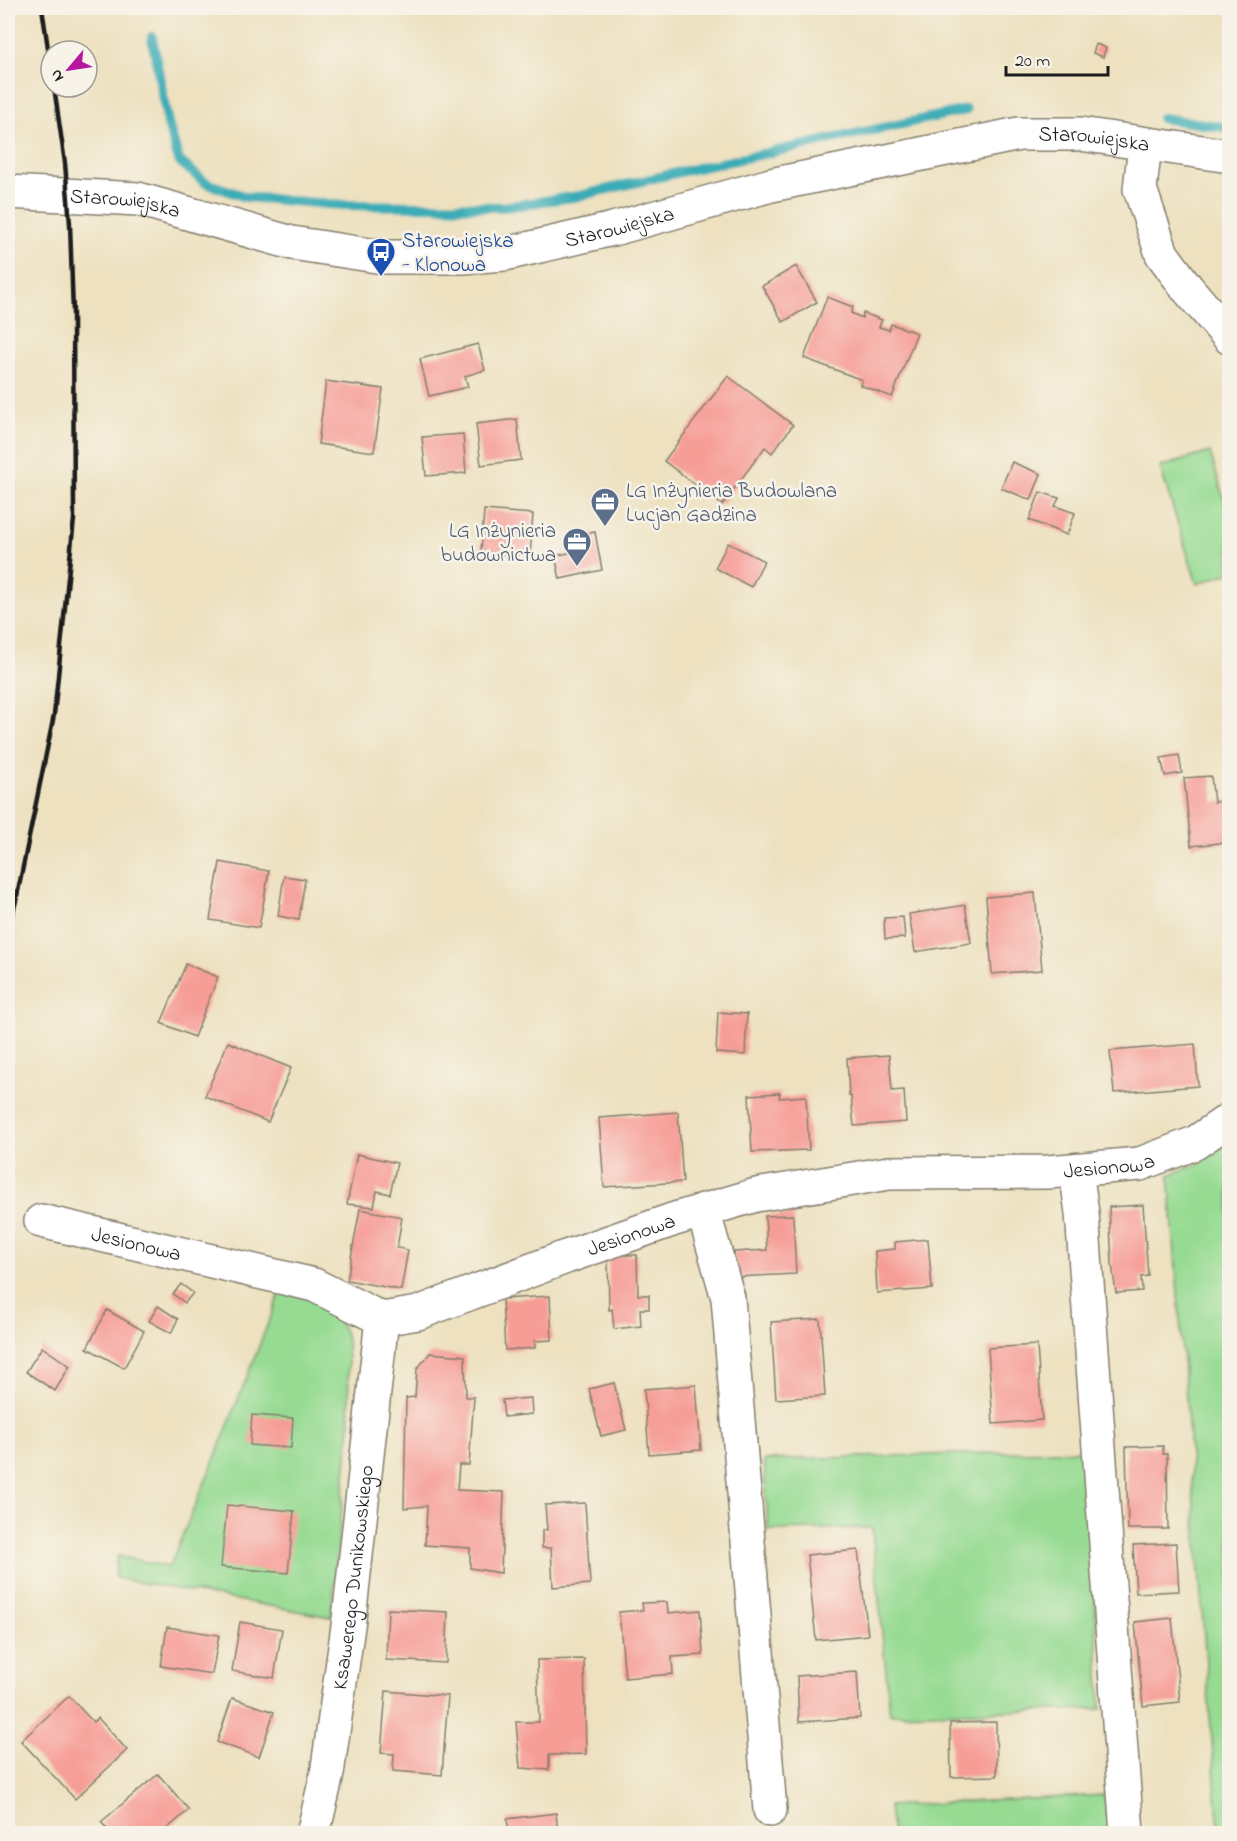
<svg xmlns="http://www.w3.org/2000/svg" width="1237" height="1841" viewBox="0 0 1237 1841" font-family="'Indie Flower',sans-serif">
	<style>
		.green { fill: #97db93; stroke: #5a7c58; stroke-width: 1.5 }
		.lines { fill: none; stroke-linecap: round; stroke-linejoin: round }
		.stream { stroke: #3bacb6; stroke-width: 10 }
		.building { fill: #f69d96 }
		.minor-casing { stroke: #847e6e; stroke-width: 36 }
		.minor { stroke: #fff; stroke-width: 33 }
		.rail { stroke: #1c1c1c; stroke-width: 4.5 }
		.labels { text-anchor: middle; stroke-width: 5; stroke-linejoin: round; paint-order: stroke }
		.street-label { font-size: 21px; fill: #1c1c1c; stroke: #f7f3e8 }
		.transit-label { font-size: 21px; fill: #164399; stroke: #f7f3e8; text-anchor: start }
		.service-label { font-size: 21px; fill: #4e5e75; stroke: #f7f3e8; text-anchor: start }
	</style>
	<rect width="100%" height="100%" fill="#f7f3e8"/>
	<filter id="ink" filterUnits="userSpaceOnUse"><feTurbulence type="fractalNoise" baseFrequency=".0167" numOctaves="2"/><feDisplacementMap in="SourceGraphic" scale="12" xChannelSelector="R" yChannelSelector="G"/><feConvolveMatrix kernelMatrix="1 2 1 2 8 2 1 2 1" color-interpolation-filters="sRGB"/></filter>
	<filter id="wash" filterUnits="userSpaceOnUse"><feTurbulence type="fractalNoise" baseFrequency=".008" numOctaves="4" result="noise"/><feDisplacementMap in="SourceGraphic" scale="24" xChannelSelector="R" yChannelSelector="G"/><feGaussianBlur stdDeviation="1.35" result="paint"/><feColorMatrix in="noise" values="0 0 0 0 0 0 0 0 0 0 0 0 0 0 0 0 0 1.4 0 .05"/><feComposite in="paint" operator="in"/></filter>
	<g filter="url(#wash)">
		<rect width="100%" height="100%" fill="#ede1c0"/>
		<g class="green">
			<polygon points="1210,452 1229,516 1229,573 1197,584 1160,467"/>
			<polygon points="1229,1141 1230,1833 1219,1834 1169,1175 1196,1165"/>
			<polygon points="280,1293 311,1297 334,1310 347,1339 350,1426 331,1617 115,1578 117,1556 169,1567 211,1468"/>
			<polygon points="1086,1450 1101,1709 890,1714 872,1528 768,1530 764,1460"/>
			<polygon points="1105,1795 1110,1833 892,1833 889,1806"/>
		</g>
		<g class="lines">
			<g class="stream">
				<polyline points="152,37 168,124 179,161 206,183 246,197 340,205 504,207 579,196 684,171 966,110"/>
				<polyline points="1162,118 1230,128"/>
			</g>
		</g>
		<g id="blocks">
			<g class="building">
				<polygon points="1096,44 1106,48 1103,57 1093,53"/>
				<polygon points="796,266 817,302 783,322 762,286"/>
				<polygon points="827,297 853,307 851,313 862,318 863,313 882,320 879,327 889,330 891,324 917,333 892,397 860,385 862,380 804,358"/>
				<polygon points="478,344 485,370 465,376 468,387 429,396 420,359"/>
				<polygon points="728,376 793,425 772,453 765,447 722,505 664,461"/>
				<polygon points="326,381 383,389 374,452 318,444"/>
				<polygon points="517,419 521,460 481,465 476,424"/>
				<polygon points="463,434 466,473 426,476 422,437"/>
				<polygon points="1012,462 1041,474 1031,500 1001,488"/>
				<polygon points="1040,492 1059,498 1055,506 1075,513 1067,535 1029,520"/>
				<polygon points="484,510 533,514 530,556 481,552"/>
				<polygon points="595,532 602,570 560,579 555,556 573,552 570,537"/>
				<polygon points="728,543 764,561 751,587 715,568"/>
				<polygon points="1179,755 1182,773 1165,776 1161,758"/>
				<polygon points="1211,776 1214,802 1230,800 1230,842 1191,846 1184,778"/>
				<polygon points="220,862 269,871 259,928 210,920"/>
				<polygon points="284,876 305,879 299,920 278,916"/>
				<polygon points="1035,893 1042,970 992,974 986,897"/>
				<polygon points="965,905 971,943 915,952 909,914"/>
				<polygon points="903,917 905,938 885,939 884,918"/>
				<polygon points="186,964 218,977 194,1037 161,1023"/>
				<polygon points="718,1012 747,1014 745,1055 716,1053"/>
				<polygon points="228,1042 291,1068 268,1122 205,1096"/>
				<polygon points="1195,1044 1198,1086 1114,1093 1110,1051"/>
				<polygon points="889,1055 892,1091 904,1090 906,1122 854,1126 851,1096 849,1096 847,1058"/>
				<polygon points="780,1093 779,1098 806,1096 809,1150 752,1152 749,1095"/>
				<polygon points="678,1112 683,1182 604,1187 599,1118"/>
				<polygon points="357,1154 397,1163 390,1194 377,1191 374,1207 347,1204"/>
				<polygon points="1143,1205 1148,1276 1141,1277 1142,1291 1116,1293 1112,1264 1109,1207"/>
				<polygon points="360,1209 402,1217 397,1248 408,1250 401,1290 347,1280"/>
				<polygon points="793,1215 796,1274 736,1277 734,1252 767,1250 765,1216"/>
				<polygon points="928,1239 932,1289 877,1293 875,1251 895,1249 895,1242"/>
				<polygon points="608,1255 637,1255 638,1295 649,1295 649,1309 640,1309 641,1326 614,1329 612,1309 609,1310"/>
				<polygon points="181,1284 193,1293 185,1303 173,1294"/>
				<polygon points="550,1296 552,1340 535,1341 535,1348 505,1350 502,1299"/>
				<polygon points="158,1306 178,1319 171,1333 149,1321"/>
				<polygon points="107,1310 144,1331 124,1368 87,1348"/>
				<polygon points="820,1319 825,1396 776,1399 771,1322"/>
				<polygon points="1037,1345 1042,1420 993,1424 988,1348"/>
				<polygon points="42,1347 70,1366 55,1391 26,1372"/>
				<polygon points="430,1353 465,1356 466,1397 474,1397 469,1465 459,1465 457,1490 504,1492 501,1573 470,1568 470,1548 425,1545 427,1506 404,1508 406,1398 415,1397 417,1369"/>
				<polygon points="614,1383 626,1430 601,1436 589,1389"/>
				<polygon points="696,1385 701,1450 649,1454 644,1389"/>
				<polygon points="531,1398 532,1414 504,1417 502,1400"/>
				<polygon points="252,1415 293,1418 291,1448 250,1445"/>
				<polygon points="1163,1446 1163,1454 1167,1454 1168,1529 1128,1529 1126,1447"/>
				<polygon points="585,1503 590,1584 553,1587 551,1548 542,1548 542,1530 547,1530 545,1505"/>
				<polygon points="227,1505 294,1511 288,1573 221,1567"/>
				<polygon points="1176,1543 1179,1591 1136,1593 1133,1545"/>
				<polygon points="858,1550 868,1635 816,1640 807,1555"/>
				<polygon points="667,1602 668,1613 700,1610 703,1655 672,1657 673,1674 625,1678 619,1612 643,1610 642,1603"/>
				<polygon points="388,1609 448,1612 446,1663 386,1660"/>
				<polygon points="1172,1618 1180,1702 1143,1706 1135,1622"/>
				<polygon points="240,1622 282,1629 274,1678 232,1671"/>
				<polygon points="167,1627 219,1635 212,1674 161,1666"/>
				<polygon points="584,1659 586,1754 549,1755 549,1770 520,1768 516,1722 539,1722 537,1660"/>
				<polygon points="857,1672 860,1718 799,1722 797,1676"/>
				<polygon points="386,1691 448,1696 442,1775 393,1771 394,1754 381,1753"/>
				<polygon points="69,1696 93,1722 98,1718 127,1750 75,1799 21,1741"/>
				<polygon points="232,1698 274,1712 259,1757 217,1742"/>
				<polygon points="996,1722 997,1776 951,1777 950,1723"/>
				<polygon points="158,1774 189,1810 162,1833 111,1833 101,1822"/>
				<polygon points="556,1813 558,1833 509,1833 507,1819"/>
				<polygon points="737,1829 737,1833 697,1833 697,1832"/>
			</g>
		</g>
	</g>
	<g filter="url(#ink)">
		<use href="#blocks" fill-opacity="0" stroke="#847e6e" stroke-width="1.5"/>
		<g class="lines">
			<g class="minor-casing">
				<g id="minor">
					<polyline points="1145,145 1140,189 1162,254 1187,288 1230,338"/>
					<path id="s1" d="M8,192L138,199L292,243L383,257H463L505,254L613,229L771,185L1019,134H1080L1230,156"/>
					<polyline points="1076,1170 1082,1213 1127,1833"/>
					<polyline points="703,1210 728,1298 770,1810"/>
					<path id="s2" d="M41,1221L314,1285L382,1319L418,1313L566,1257L675,1219L756,1195L889,1173L1048,1172L1140,1164L1195,1143L1230,1119"/>
					<path id="s3" d="M313,1834L327,1774L349,1619L382,1319"/>
				</g>
			</g>
			<use href="#minor" class="minor"/>
			<g class="rail">
				<polyline points="42,8 51,68"/>
				<polyline points="8,931 16,901 54,715 74,519 73,313 70,224 65,163 54,87"/>
			</g>
		</g>
	</g>
	<defs>
		<g id="bus-pin" transform="scale(1.5)"><path d="M0 17L-7.5 6A9.5 9.5 0 1 1 7.5 6Z" fill="#1a4fb4" stroke="#f7f3e8"/><path d="M-5-6H5V4H4V6H2V4H-2V6H-4V4H-5ZM-3.5-4V0h7V-4ZM-3.5 1.2v1.5H-2V1.2ZM2 1.2v1.5H3.5V1.2Z" fill="#fff"/></g>
		<g id="office-pin" transform="scale(1.5)"><path d="M0 17L-7.5 6A9.5 9.5 0 1 1 7.5 6Z" fill="#5c6f8a" stroke="#f7f3e8"/><path d="M-6-3h4V-5.5h4V-3h4V5H-6ZM-1-4.5V-3h2v-1.5ZM-6 0V1H6V0Z" fill="#fff"/></g>
	</defs>
	<g fill-rule="evenodd">
		<use href="#bus-pin" x="381" y="252"/>
		<use href="#office-pin" x="605" y="502"/>
		<use href="#office-pin" x="577" y="542"/>
	</g>
	<g class="labels">
		<g class="street-label">
			<text dy="7" stroke="none"><textPath href="#s1" startOffset="1108">Starowiejska</textPath></text>
			<text dy="7" stroke="none"><textPath href="#s1" startOffset="118">Starowiejska</textPath></text>
			<text dy="7" stroke="none"><textPath href="#s1" startOffset="622">Starowiejska</textPath></text>
			<text dy="7" stroke="none"><textPath href="#s2" startOffset="1106">Jesionowa</textPath></text>
			<text dy="7" stroke="none"><textPath href="#s2" startOffset="620">Jesionowa</textPath></text>
			<text dy="7" stroke="none"><textPath href="#s2" startOffset="98">Jesionowa</textPath></text>
			<text dy="7" stroke="none"><textPath href="#s3" startOffset="260">Ksawerego Dunikowskiego</textPath></text>
		</g>
		<g class="transit-label">
			<text x="402" y="247">Starowiejska<tspan x="402" dy="24">- Klonowa</tspan></text>
		</g>
		<g class="service-label">
			<text x="626" y="497">LG Inżynieria Budowlana<tspan x="626" dy="24">Lucjan Gadzina</tspan></text>
			<text x="556" y="537" text-anchor="end">LG Inżynieria<tspan x="556" dy="24">budownictwa</tspan></text>
		</g>
	</g>
	<rect width="1237" height="1841" fill="none" stroke="#f7f3e8" stroke-width="30"/>
	<g transform="translate(69 69) rotate(241)"><circle r="28" fill="#f7f3e8" stroke="#9f9d96" stroke-width="1.5"/>
	<path d="M0-4.5L10 22L0 15L-10 22Z" fill="#b5179e"/>
	<text y="-9" font-size="16" font-weight="bold" text-anchor="middle" fill="#1c1c1c">N</text>
	</g>
	<path d="M1006 66v9h102v-9" fill="none" stroke="#1c1c1c" stroke-width="3"/>
	<text x="1015" y="66" font-size="18" fill="#1c1c1c" stroke="#f7f3e8" stroke-width="4.5" paint-order="stroke">20 m</text>
</svg>
